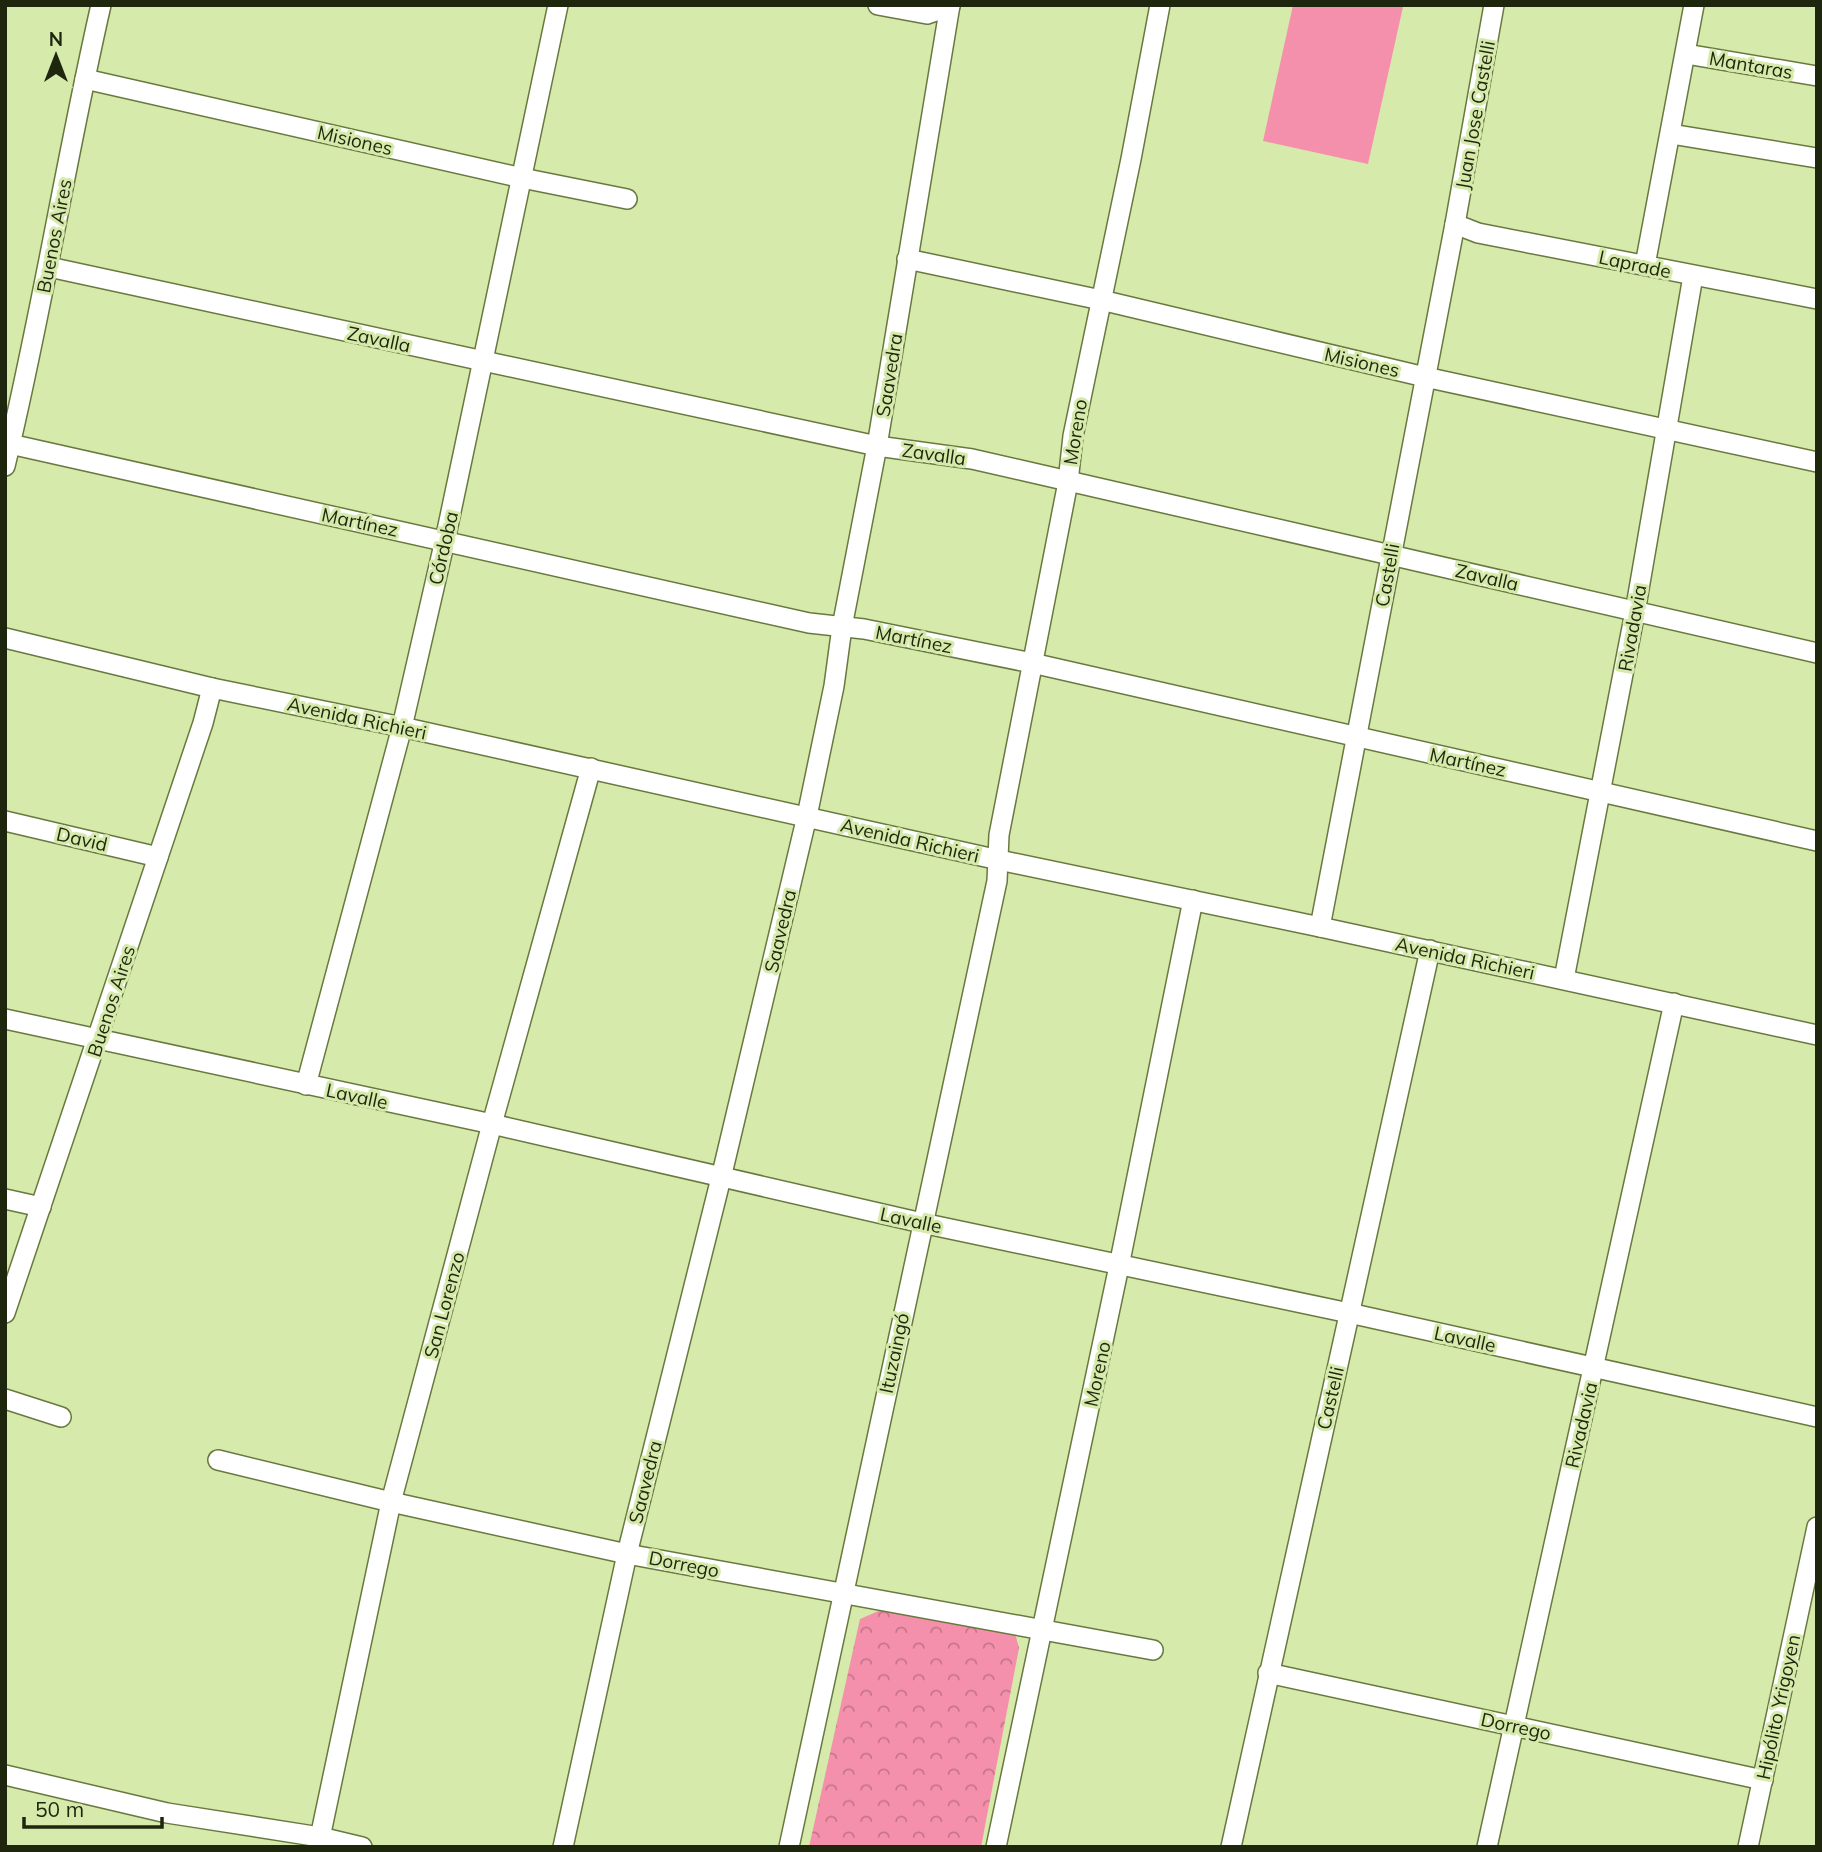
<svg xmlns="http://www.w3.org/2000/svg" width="1822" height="1852" viewBox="0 0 1822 1852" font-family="Mulish,sans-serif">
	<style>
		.park { fill: url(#park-crowns) }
		.pitch { fill: #f590ac }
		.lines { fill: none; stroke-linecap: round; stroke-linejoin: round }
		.minor-casing { stroke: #68793f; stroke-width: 22 }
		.minor { stroke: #fff; stroke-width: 19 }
		.labels { text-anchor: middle; stroke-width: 6; stroke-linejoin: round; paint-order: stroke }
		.street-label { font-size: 19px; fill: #1f260e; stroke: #d6eaab }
	</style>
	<defs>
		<pattern id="park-crowns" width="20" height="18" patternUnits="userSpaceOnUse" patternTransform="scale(1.75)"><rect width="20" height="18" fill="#f590ac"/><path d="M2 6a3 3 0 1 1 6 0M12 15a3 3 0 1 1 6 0" fill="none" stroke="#c6758a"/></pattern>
	</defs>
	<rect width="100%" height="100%" fill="#d6eaab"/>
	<polygon class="park" points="883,1609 1015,1633 1019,1648 981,1847 809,1847 860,1619"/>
	<polygon class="pitch" points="1293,5 1393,5 1403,7 1368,164 1263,141"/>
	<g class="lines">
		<g class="minor-casing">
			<g id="minor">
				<polyline points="878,5 927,14 950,6"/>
				<polyline points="1686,54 1817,76"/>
				<polyline points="85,79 522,178 627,199"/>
				<polyline points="1671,134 1817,158"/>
				<polyline points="1455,224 1478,233 1817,299"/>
				<polyline points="907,259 1101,300 1425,377 1817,462"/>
				<polyline points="1645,265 1694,5"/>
				<polyline points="49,267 877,446 972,459 1029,472 1817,653"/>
				<polyline points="10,444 809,623 864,629 1032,663 1817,841"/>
				<path d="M5,466C42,313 66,158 101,5"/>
				<polyline points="5,638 212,688 402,727 999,860 1320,927 1817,1035"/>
				<polyline points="5,821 158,857"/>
				<polyline points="1320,927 1455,224 1494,5"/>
				<polyline points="1564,979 1635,612 1693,276"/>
				<polyline points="5,1019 492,1124 922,1223 1349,1313 1817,1417"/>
				<polyline points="306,1085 402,727 445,540 558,5"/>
				<polyline points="5,1199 41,1207"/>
				<polyline points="5,1313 203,723 212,688"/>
				<polyline points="5,1399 61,1417"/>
				<polyline points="218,1460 391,1502 627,1554 1153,1650"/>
				<polyline points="1268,1673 1763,1780"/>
				<polyline points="5,1775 167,1813 320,1837 362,1847"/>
				<polyline points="318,1847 391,1502 492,1124 591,768"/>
				<polyline points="563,1847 627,1554 721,1178 807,816 834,686 842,627 877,446 950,5"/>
				<polyline points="789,1847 997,881 999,835 1068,482 1073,436 1131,159 1160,5"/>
				<polyline points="996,1847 1119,1266 1193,900"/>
				<polyline points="1231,1847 1430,950"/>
				<polyline points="1487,1847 1674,1003"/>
				<polyline points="1748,1847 1817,1527"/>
			</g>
		</g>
		<use href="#minor" class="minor"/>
	</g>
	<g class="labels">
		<g class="street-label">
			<text transform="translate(1751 65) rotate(10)" y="7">Mantaras</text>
			<text transform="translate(1475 115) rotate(-80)" y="7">Juan Jose Castelli</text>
			<text transform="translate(355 140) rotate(13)" y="7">Misiones</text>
			<text transform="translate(54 236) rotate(-79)" y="7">Buenos Aires</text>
			<text transform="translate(1635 264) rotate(12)" y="7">Laprade</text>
			<text transform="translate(379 339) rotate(12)" y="7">Zavalla</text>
			<text transform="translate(1362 362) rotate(13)" y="7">Misiones</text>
			<text transform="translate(889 375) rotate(-81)" y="7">Saavedra</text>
			<text transform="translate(1075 432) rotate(-81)" y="7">Moreno</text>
			<text transform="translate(934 454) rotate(8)" y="7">Zavalla</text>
			<text transform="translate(360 522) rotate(12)" y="7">Martínez</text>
			<text transform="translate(443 548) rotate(-77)" y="7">Córdoba</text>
			<text transform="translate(1387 575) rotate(-80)" y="7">Castelli</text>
			<text transform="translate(1487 577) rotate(13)" y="7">Zavalla</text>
			<text transform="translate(1632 628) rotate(-80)" y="7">Rivadavia</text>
			<text transform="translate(914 639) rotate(11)" y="7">Martínez</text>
			<text transform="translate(357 718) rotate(12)" y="7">Avenida Richieri</text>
			<text transform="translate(1468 762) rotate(12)" y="7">Martínez</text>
			<text transform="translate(82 839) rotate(13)" y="7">David</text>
			<text transform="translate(910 840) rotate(13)" y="7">Avenida Richieri</text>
			<text transform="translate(780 931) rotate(-77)" y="7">Saavedra</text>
			<text transform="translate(1465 958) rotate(12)" y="7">Avenida Richieri</text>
			<text transform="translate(111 1001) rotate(-72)" y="7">Buenos Aires</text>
			<text transform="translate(357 1096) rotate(12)" y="7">Lavalle</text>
			<text transform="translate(911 1220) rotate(12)" y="7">Lavalle</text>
			<text transform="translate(444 1305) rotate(-75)" y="7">San Lorenzo</text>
			<text transform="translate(1465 1339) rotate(12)" y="7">Lavalle</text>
			<text transform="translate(894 1353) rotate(-78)" y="7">Ituzaingó</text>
			<text transform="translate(1097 1374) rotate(-78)" y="7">Moreno</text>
			<text transform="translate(1330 1398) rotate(-77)" y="7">Castelli</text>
			<text transform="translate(1581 1425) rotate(-77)" y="7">Rivadavia</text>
			<text transform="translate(645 1482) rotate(-76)" y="7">Saavedra</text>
			<text transform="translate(684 1564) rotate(11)" y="7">Dorrego</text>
			<text transform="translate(1778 1707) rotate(-78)" y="7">Hipólito Yrigoyen</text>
			<text transform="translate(1516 1726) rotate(12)" y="7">Dorrego</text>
		</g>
	</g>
	<rect width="1822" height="1852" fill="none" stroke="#1f260e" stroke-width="14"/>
	<g transform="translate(56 56)" stroke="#d6eaab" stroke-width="5" paint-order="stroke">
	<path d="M0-5L12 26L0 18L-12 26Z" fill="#1f260e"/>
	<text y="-10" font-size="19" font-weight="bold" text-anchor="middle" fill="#1f260e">N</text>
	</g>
	<path d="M24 1817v10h138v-10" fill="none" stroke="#1f260e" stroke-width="3.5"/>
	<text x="35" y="1817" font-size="21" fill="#1f260e" stroke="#d6eaab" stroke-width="5" paint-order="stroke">50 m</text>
</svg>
